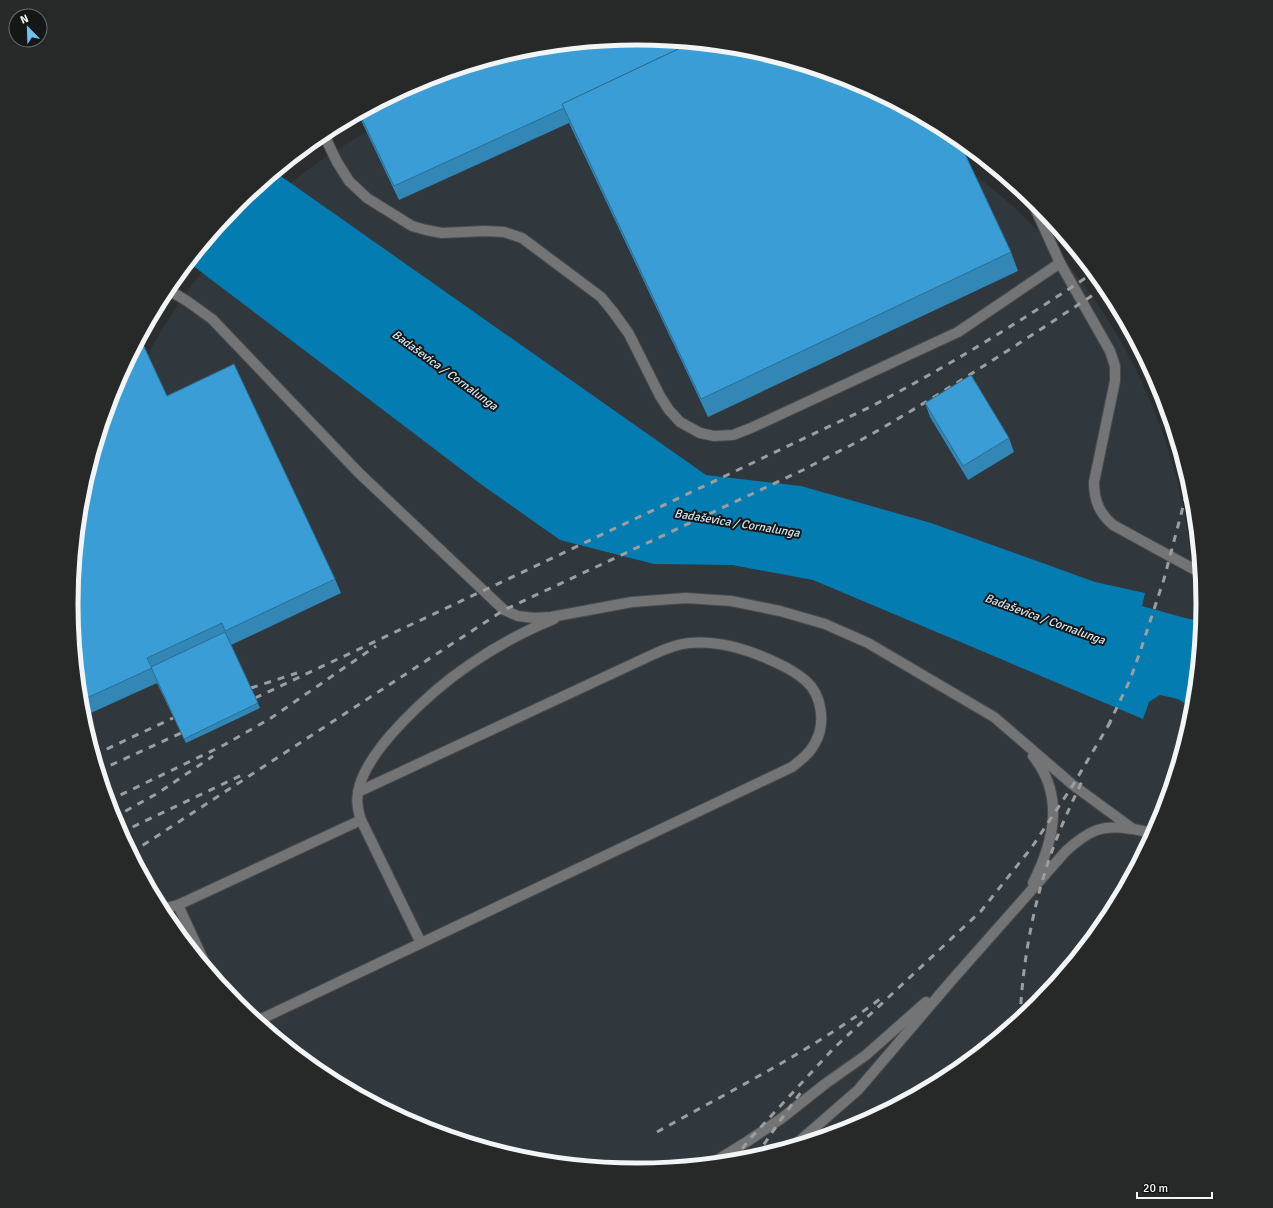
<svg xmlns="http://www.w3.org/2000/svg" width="1273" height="1208" viewBox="0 0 1273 1208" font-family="Signika,sans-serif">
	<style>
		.built { fill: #30383e }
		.water { fill: #037cb2 }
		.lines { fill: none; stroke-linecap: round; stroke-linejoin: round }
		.minor-casing { stroke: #4a4b4c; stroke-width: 12 }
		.minor { stroke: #727476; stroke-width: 10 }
		.rail { stroke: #9c9e9f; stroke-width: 3; stroke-dasharray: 7 7; stroke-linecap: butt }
		.wall { fill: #3287b7 }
		.building { fill: #3a9dd5; stroke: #296e95 }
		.labels { text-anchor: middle; stroke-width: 4; stroke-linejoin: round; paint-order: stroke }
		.water-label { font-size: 12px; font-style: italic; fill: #cde3f1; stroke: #151616 }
		.rim { fill: none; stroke: #f3f4f5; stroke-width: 5 }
	</style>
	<rect width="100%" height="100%" fill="#2b2e2f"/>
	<circle class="built" cx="638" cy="617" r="556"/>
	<polygon class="water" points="275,172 706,475 801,486 931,523 1095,582 1145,593 1142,606 1185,618 1201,621 1192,715 1190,720 1188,718 1186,704 1178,699 1160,695 1149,702 1143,719 813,580 732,565 654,564 560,540 478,482 188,262 236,204"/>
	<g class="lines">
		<g class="minor-casing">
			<g id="minor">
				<polyline points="323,133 337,162 349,181 367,198 412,226 426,230 442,233 485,231 504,232 522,238 601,297 614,313 629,334 660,396 669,410 680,422 700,433 714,436 733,435 751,428 958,332 1060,263 1031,199"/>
				<path d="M1060,263L1110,351L1115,366V381L1094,482C1094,500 1099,513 1113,525L1199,572"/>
				<polyline points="167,289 187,301 212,319 359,473 504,610 518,616 534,618 551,617 632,602 686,598 731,601 780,611 825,624 868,643 994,717 1073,785 1133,829 1153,833"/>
				<polyline points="361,820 421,943"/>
				<path d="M1033,883C1054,841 1065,796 1033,756"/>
				<polyline points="178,905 208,970"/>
				<path d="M161,909L178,905L361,820C358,811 356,803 358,793C364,750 434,689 469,665C495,647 524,631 554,619"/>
				<path d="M257,1021L792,767C801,760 810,753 815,743C826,724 822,695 806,681C797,673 788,668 777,663C750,650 720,640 689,643C677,644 665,649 654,654L358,792"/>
				<path d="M796,1144L858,1090L952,980L1066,851C1088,831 1101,824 1131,829"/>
				<polyline points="714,1162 748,1141 782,1118 825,1084 866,1055 926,1002"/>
			</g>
		</g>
		<use href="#minor" class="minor"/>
		<g class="rail">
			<polyline points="251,688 297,673"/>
			<path d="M255,698L559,555L870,407C947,367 1021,321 1093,273"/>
			<polyline points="1108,726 1130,680 1141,649 1164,579 1189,484"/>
			<polyline points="94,755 173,718"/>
			<polyline points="98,771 181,733"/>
			<polyline points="108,801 224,745 271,718 376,646"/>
			<polyline points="113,818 158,793 213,756"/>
			<polyline points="120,833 246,773"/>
			<path d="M131,853L504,610L803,470C831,455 861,441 889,424C962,381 1034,334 1105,287"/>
			<path d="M1020,1018C1023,956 1035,893 1058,835C1066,815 1075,796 1084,777"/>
			<path d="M657,1132C732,1090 811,1051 880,999"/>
			<polyline points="756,1156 782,1118 804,1088"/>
			<polyline points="734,1160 748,1141 833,1049 981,911 1032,847 1073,785 1111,721"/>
		</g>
	</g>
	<g class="wall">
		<polygon points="526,49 1011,252 1018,271 708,417 569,123 399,200 358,114 420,81"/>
		<polygon points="167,396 335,579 341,593 231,645 260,708 186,743 156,681 157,683 82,717 81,714 70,604"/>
		<polygon points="925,403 1009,438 1014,452 968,480 930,417"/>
	</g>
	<g class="building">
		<polygon points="637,38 691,43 562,104 564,108 394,186 359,113 420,81 526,49"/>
		<polygon points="691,43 747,49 853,81 951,134 958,139 1011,252 701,399 562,104"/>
		<polygon points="140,338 167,396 234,364 335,579 225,631 222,623 147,658 152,668 80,701 70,604 81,493 114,387"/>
		<polygon points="971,375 1009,438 963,466 925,403"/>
		<polygon points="225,632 258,703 184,739 155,676 151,667"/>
	</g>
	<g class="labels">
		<g class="water-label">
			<text transform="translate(445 370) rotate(36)" y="4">Badaševica / Cornalunga</text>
			<text transform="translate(737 523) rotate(9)" y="4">Badaševica / Cornalunga</text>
			<text transform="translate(1045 619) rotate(20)" y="4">Badaševica / Cornalunga</text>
		</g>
	</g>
	<path d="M0 0H1273V1208H0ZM78 604a559 559 0 1 1 1118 0a559 559 0 1 1-1118 0Z" fill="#272828" fill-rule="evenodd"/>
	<path class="rim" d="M78 604a559 559 0 1 1 1118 0a559 559 0 1 1-1118 0Z"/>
	<g transform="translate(28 28) rotate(337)"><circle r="19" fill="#151616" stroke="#6e6f6f"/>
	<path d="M0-3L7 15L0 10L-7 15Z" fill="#70c2f4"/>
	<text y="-6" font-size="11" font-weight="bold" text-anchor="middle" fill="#f3f4f5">N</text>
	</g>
	<path d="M1137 1192v6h75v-6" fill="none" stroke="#f3f4f5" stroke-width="2"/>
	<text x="1143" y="1192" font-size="12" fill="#f3f4f5" stroke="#151616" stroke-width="3" paint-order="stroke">20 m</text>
</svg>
